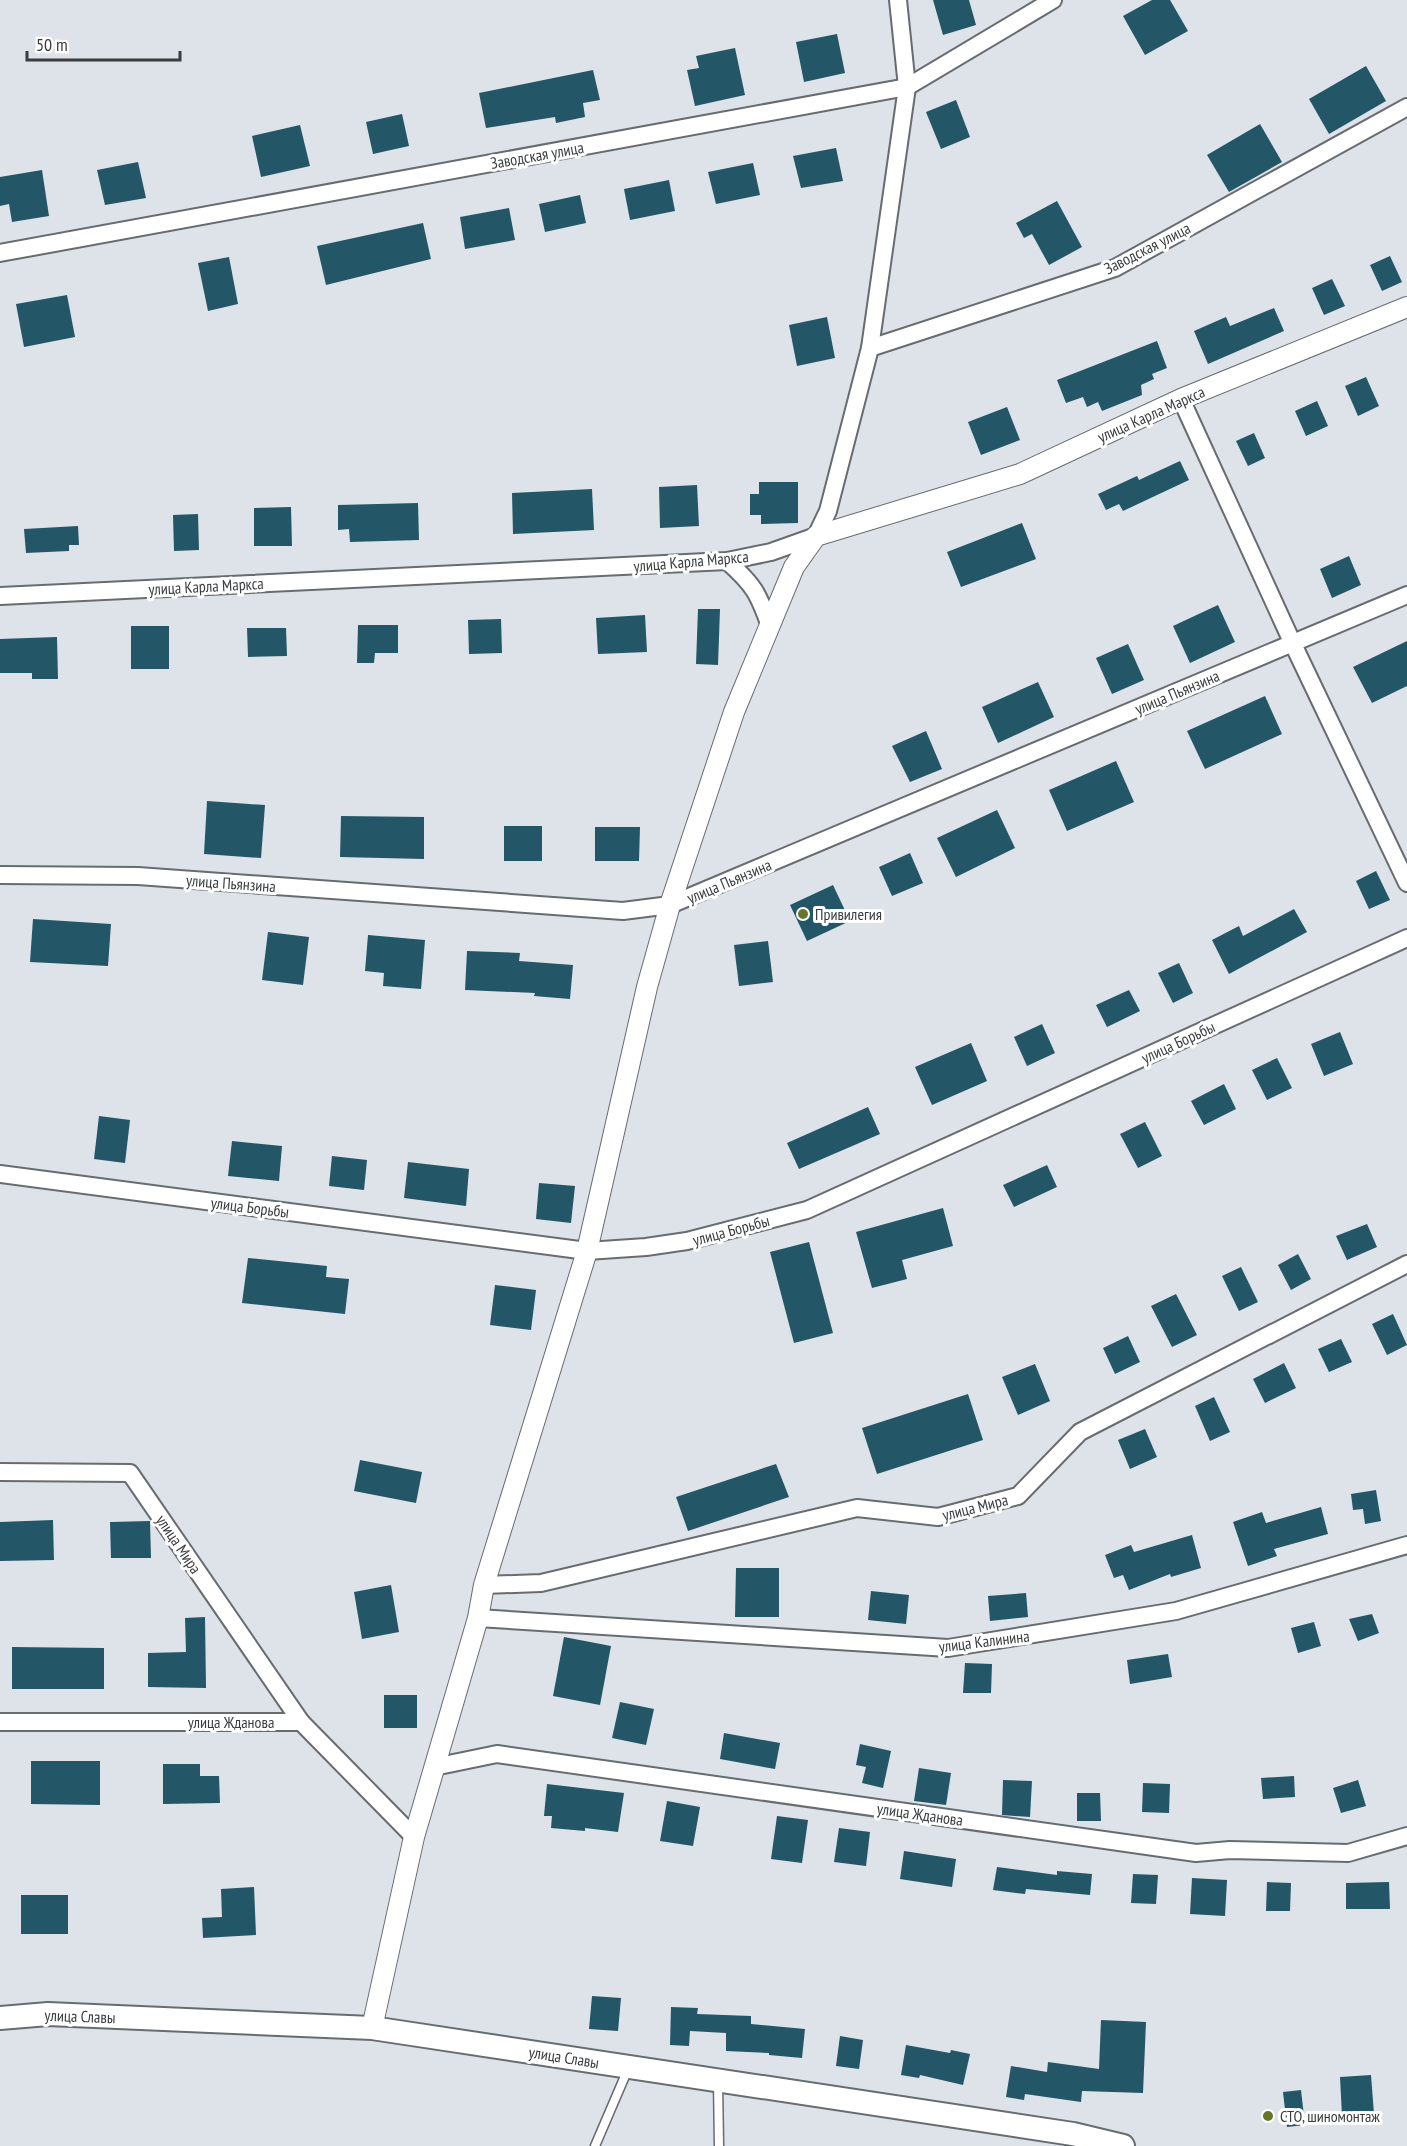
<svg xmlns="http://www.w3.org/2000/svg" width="1407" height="2146" viewBox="0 0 1407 2146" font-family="'PT Sans Narrow',sans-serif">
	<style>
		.building { fill: #235667 }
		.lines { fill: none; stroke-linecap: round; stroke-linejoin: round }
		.service-casing { stroke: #676c71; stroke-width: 11 }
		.minor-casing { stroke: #676c71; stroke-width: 20 }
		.tertiary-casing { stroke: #676c71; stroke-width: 22 }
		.secondary-casing { stroke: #676c71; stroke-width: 26 }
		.service { stroke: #fff; stroke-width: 8 }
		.minor { stroke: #fff; stroke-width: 16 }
		.tertiary { stroke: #fff; stroke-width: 20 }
		.secondary { stroke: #fff; stroke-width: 22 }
		.poi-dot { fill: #657726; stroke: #fff; stroke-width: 2 }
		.labels { text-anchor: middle; stroke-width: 6; stroke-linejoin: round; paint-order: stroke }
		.street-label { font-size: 16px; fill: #3a3c3e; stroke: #fff }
		.poi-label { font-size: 16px; fill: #3a3c3e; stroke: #fff; text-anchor: start }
	</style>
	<rect width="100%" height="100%" fill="#dde3e9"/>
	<g class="building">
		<polygon points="933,0 969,0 976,25 943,35"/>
		<polygon points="1152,0 1170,0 1188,31 1145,55 1123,16"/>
		<polygon points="837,34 845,73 804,82 796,42"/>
		<polygon points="735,48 745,95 695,106 687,70 699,68 696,56"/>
		<polygon points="1366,66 1386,101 1329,134 1309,99"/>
		<polygon points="593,70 600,100 583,103 585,117 556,123 555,117 486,128 479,93"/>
		<polygon points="956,100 970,137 941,149 926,112"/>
		<polygon points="402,114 409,146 373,154 366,122"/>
		<polygon points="1260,124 1282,162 1229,192 1207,155"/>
		<polygon points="300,125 310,166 261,177 252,136"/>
		<polygon points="836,148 843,181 801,188 793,156"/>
		<polygon points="138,162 146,198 105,205 97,170"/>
		<polygon points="753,163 760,195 716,204 708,172"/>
		<polygon points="42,170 49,216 12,222 9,204 0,206 0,177"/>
		<polygon points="669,180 675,211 630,220 624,189"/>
		<polygon points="580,195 586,223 545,232 539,204"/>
		<polygon points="1057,201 1082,247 1049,265 1032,234 1024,238 1016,223"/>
		<polygon points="509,208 515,240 465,249 460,217"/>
		<polygon points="423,223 431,259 326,285 317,246"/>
		<polygon points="1390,256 1402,282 1382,291 1370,265"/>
		<polygon points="229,257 238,304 208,311 198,263"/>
		<polygon points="1332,279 1345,306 1324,315 1312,288"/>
		<polygon points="67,295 75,337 24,347 16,304"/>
		<polygon points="1274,308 1284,331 1208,364 1194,331 1226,317 1230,326"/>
		<polygon points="827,317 835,358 797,366 789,325"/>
		<polygon points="1157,341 1167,368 1152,374 1154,379 1141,385 1142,395 1102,411 1098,402 1087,407 1083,397 1066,403 1057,380"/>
		<polygon points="1366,377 1379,406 1358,416 1345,386"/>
		<polygon points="1317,401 1328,426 1306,436 1295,411"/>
		<polygon points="1007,407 1020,440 981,455 968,422"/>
		<polygon points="1254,433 1265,458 1248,466 1236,441"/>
		<polygon points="1180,461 1189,480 1123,511 1119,504 1106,510 1098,494 1137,476 1139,480"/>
		<polygon points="759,482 798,482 798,523 761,524 761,515 750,515 750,494 759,494"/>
		<polygon points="697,485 699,526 660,528 659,487"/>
		<polygon points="592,489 594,530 513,534 512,493"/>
		<polygon points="418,503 419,540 350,542 349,529 338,530 338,505"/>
		<polygon points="291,507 292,546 254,546 254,508"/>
		<polygon points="198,514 199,550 174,551 173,515"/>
		<polygon points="1022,523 1036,559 961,587 947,552"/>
		<polygon points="78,526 79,545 69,545 69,551 26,553 24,529"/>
		<polygon points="1349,556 1361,585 1332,598 1320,569"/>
		<polygon points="1218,605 1235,642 1190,663 1173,626"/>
		<polygon points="698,609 720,609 718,665 696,664"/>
		<polygon points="645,615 647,652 598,654 596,618"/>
		<polygon points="501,619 502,653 469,654 468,620"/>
		<polygon points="358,625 398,625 398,653 375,653 374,663 357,663"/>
		<rect x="131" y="626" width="38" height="43"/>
		<polygon points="247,628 286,628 287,656 248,657"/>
		<polygon points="57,637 58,679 32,679 32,673 0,673 0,639"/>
		<polygon points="1407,641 1407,686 1372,703 1353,667"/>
		<polygon points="1128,644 1144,680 1112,694 1096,658"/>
		<polygon points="1038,682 1054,717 998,743 982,707"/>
		<polygon points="1265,696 1282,734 1205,769 1187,731"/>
		<polygon points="926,731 942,769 910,782 892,746"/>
		<polygon points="1116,761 1134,802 1067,831 1049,790"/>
		<polygon points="207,801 265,805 261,858 204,854"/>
		<polygon points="997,810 1015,848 956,877 937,838"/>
		<polygon points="341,816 424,817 424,859 340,857"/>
		<rect x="504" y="826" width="38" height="35"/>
		<polygon points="595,827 640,827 639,861 595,861"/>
		<polygon points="910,853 923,883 892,896 879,867"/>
		<polygon points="1376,871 1390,900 1369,909 1356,881"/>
		<polygon points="833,885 850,921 807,941 790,905"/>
		<polygon points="1294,909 1307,932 1229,974 1212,940 1239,926 1243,936"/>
		<polygon points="33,919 111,924 108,966 30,962"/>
		<polygon points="268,932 309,937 303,985 262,980"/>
		<polygon points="368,935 425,940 421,989 383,986 384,973 365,971"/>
		<polygon points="768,941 773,982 739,986 734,945"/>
		<polygon points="467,951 520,953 519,961 573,965 570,999 534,996 535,993 465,990"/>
		<polygon points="1179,963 1193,993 1173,1003 1158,973"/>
		<polygon points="1129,990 1140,1011 1107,1027 1096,1005"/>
		<polygon points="1042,1024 1055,1053 1027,1066 1014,1037"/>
		<polygon points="1340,1032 1353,1064 1324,1076 1311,1044"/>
		<polygon points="971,1043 987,1081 932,1105 915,1067"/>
		<polygon points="1277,1058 1292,1088 1267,1100 1252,1070"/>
		<polygon points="1224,1084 1236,1109 1204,1125 1191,1101"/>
		<polygon points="868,1107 880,1134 799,1169 787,1143"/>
		<polygon points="99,1116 130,1120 125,1163 94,1159"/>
		<polygon points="1145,1122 1162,1156 1138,1168 1120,1134"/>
		<polygon points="232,1141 282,1146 279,1181 228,1176"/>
		<polygon points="332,1156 367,1160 364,1190 329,1186"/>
		<polygon points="408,1162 469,1169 466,1206 404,1198"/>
		<polygon points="1047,1165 1057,1187 1014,1207 1003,1185"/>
		<polygon points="539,1183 575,1186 571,1223 536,1219"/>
		<polygon points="943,1208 953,1246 902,1260 907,1279 872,1288 856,1232"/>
		<polygon points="1367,1224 1377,1247 1347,1260 1336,1236"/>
		<polygon points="809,1242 833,1333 794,1343 770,1252"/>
		<polygon points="1298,1254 1311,1279 1291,1290 1278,1265"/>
		<polygon points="248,1258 327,1266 326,1277 349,1279 345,1314 242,1303"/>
		<polygon points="1241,1267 1258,1302 1239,1311 1222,1276"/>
		<polygon points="495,1285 536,1290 531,1330 490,1325"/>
		<polygon points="1176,1294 1197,1335 1172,1347 1151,1306"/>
		<polygon points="1393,1314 1407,1345 1387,1355 1372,1324"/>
		<polygon points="1128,1336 1140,1362 1115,1374 1103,1348"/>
		<polygon points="1341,1339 1352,1362 1329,1372 1318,1349"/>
		<polygon points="1284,1363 1296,1388 1265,1403 1253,1379"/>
		<polygon points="1035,1364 1050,1401 1018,1415 1002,1377"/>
		<polygon points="968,1394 983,1440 877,1474 862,1428"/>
		<polygon points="1214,1397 1230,1432 1210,1441 1195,1406"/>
		<polygon points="1145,1429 1157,1457 1130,1469 1118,1440"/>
		<polygon points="360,1460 422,1472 416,1503 354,1491"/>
		<polygon points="776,1464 789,1497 688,1531 676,1497"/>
		<polygon points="1376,1490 1381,1521 1365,1524 1363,1509 1353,1510 1351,1494"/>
		<polygon points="1321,1507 1328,1534 1274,1549 1277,1556 1248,1566 1233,1522 1262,1512 1266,1523"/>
		<polygon points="53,1520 54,1560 0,1561 0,1522"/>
		<polygon points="150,1521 151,1558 111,1558 110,1522"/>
		<polygon points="1192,1535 1201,1568 1171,1577 1170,1574 1129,1590 1123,1575 1114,1578 1105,1555 1131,1545 1134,1552"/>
		<polygon points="736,1568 779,1568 779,1617 735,1617"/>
		<polygon points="391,1585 399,1632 362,1639 354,1592"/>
		<polygon points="871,1591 909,1595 906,1624 868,1620"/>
		<polygon points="1026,1593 1028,1617 990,1621 988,1596"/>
		<polygon points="1372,1614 1379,1633 1358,1641 1349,1619"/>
		<polygon points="205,1617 206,1688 148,1687 148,1653 186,1652 185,1618"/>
		<polygon points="1314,1622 1321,1646 1298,1653 1291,1628"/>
		<polygon points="564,1637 611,1646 600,1705 553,1696"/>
		<polygon points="12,1647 104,1648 104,1689 12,1689"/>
		<polygon points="1168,1654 1172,1677 1130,1684 1127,1660"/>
		<polygon points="965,1663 992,1664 991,1693 963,1693"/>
		<rect x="384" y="1695" width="33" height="33"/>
		<polygon points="620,1702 654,1709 646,1745 612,1738"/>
		<polygon points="724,1733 780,1743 775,1769 720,1759"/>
		<polygon points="860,1744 891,1751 883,1788 862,1783 866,1767 856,1765"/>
		<polygon points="31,1761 100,1761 100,1805 31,1804"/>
		<polygon points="163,1764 200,1764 200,1776 219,1776 220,1803 163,1804"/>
		<polygon points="919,1768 951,1773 946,1805 914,1801"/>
		<polygon points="1294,1776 1295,1797 1263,1799 1261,1778"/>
		<polygon points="1003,1780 1032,1781 1030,1817 1002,1815"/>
		<polygon points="1358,1780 1366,1806 1341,1813 1333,1788"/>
		<polygon points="1143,1783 1170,1784 1169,1813 1142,1812"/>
		<polygon points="547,1784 624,1793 618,1832 585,1828 585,1831 551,1828 552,1816 544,1816"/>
		<polygon points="1077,1793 1100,1793 1101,1821 1077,1821"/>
		<polygon points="667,1801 700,1807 693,1846 660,1841"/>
		<polygon points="777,1816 808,1820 802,1863 771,1859"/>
		<polygon points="839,1828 870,1832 866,1866 834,1862"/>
		<polygon points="904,1851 956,1859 952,1887 900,1879"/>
		<polygon points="997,1867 1057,1875 1057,1871 1092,1874 1090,1895 1026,1889 1025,1894 993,1890"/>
		<polygon points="1133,1874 1158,1875 1156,1904 1131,1903"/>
		<polygon points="1192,1878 1227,1880 1225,1916 1190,1914"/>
		<polygon points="1267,1882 1291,1883 1290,1911 1266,1911"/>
		<polygon points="1389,1882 1390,1909 1346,1909 1346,1883"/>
		<polygon points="254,1887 256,1935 203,1938 202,1918 222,1917 221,1889"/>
		<rect x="21" y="1895" width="47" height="39"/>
		<polygon points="592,1996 621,1998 618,2031 589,2029"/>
		<polygon points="671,2007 698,2008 697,2014 751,2016 751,2024 805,2029 802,2058 769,2055 769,2053 726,2051 726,2033 690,2031 689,2046 670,2045"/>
		<polygon points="1101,2020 1146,2022 1143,2093 1082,2091 1081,2102 1025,2094 1024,2100 1006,2097 1011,2066 1047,2072 1048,2062 1099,2069"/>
		<polygon points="840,2036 863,2040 859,2069 836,2066"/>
		<polygon points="906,2045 950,2053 951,2050 970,2054 963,2085 920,2075 919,2078 901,2075"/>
		<polygon points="1371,2075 1374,2114 1342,2116 1340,2077"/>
		<polygon points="1301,2090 1305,2125 1287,2127 1283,2092"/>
	</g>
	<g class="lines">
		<g class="service-casing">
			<g id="service">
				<polyline points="718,2081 719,2146"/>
				<polyline points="595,2146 628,2069"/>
			</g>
		</g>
		<g class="minor-casing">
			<g id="minor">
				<polyline points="0,253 907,87 1053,0"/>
				<polyline points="870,348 1115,268 1407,107"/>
				<polyline points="1181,399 1293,644 1407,883"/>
				<path d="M727,561C754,585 758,593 770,626"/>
				<polyline points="0,596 727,561 771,552 816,536 828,511 870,348 907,87 898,0"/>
				<polyline points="0,875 138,876 623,911 670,905 1407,595"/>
				<polyline points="0,1174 587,1251 646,1247 687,1241 807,1210 1407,938"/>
				<polyline points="0,1472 130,1473 301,1722"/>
				<polyline points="484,1585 541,1583 857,1508 938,1517 1018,1496 1080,1432 1407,1264"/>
				<polyline points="478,1618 948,1648 1176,1611 1407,1545"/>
				<polyline points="0,1722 301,1722 414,1837"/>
				<polyline points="434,1767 497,1754 1196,1853 1230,1850 1348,1853 1407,1836"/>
			</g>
		</g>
		<g class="tertiary-casing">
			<polyline id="tertiary" points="372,2028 414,1837 478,1618 484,1585 587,1251 647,987 670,905 734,712 794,567 816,536 1020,474 1181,399 1407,307"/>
		</g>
		<g class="secondary-casing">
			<polyline id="secondary" points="0,2018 48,2014 372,2028 1073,2134 1123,2146"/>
		</g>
		<use href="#service" class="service"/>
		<use href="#minor" class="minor"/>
		<use href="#tertiary" class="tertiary"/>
		<use href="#secondary" class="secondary"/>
	</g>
	<g class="poi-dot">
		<circle cx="803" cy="914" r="6"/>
		<circle cx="1268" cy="2116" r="6"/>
	</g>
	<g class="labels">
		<g class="street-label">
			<text transform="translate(537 155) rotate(-10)" y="6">Заводская улица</text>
			<text transform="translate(1147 248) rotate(-27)" y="6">Заводская улица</text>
			<text transform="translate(1151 414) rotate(-24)" y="6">улица Карла Маркса</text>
			<text transform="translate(691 561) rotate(-5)" y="6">улица Карла Маркса</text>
			<text transform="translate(206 586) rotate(-3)" y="6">улица Карла Маркса</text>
			<text transform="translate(1177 692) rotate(-23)" y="6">улица Пьянзина</text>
			<text transform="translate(729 881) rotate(-23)" y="6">улица Пьянзина</text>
			<text transform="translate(231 883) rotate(4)" y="6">улица Пьянзина</text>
			<text transform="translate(1178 1042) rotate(-25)" y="6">улица Борьбы</text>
			<text transform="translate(250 1207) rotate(7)" y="6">улица Борьбы</text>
			<text transform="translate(731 1230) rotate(-15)" y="6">улица Борьбы</text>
			<text transform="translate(975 1507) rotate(-14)" y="6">улица Мира</text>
			<text transform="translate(179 1544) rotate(56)" y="6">улица Мира</text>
			<text transform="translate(984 1641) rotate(-7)" y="6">улица Калинина</text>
			<text x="231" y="1728">улица Жданова</text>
			<text transform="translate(920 1814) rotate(8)" y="6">улица Жданова</text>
			<text transform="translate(80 2016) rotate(2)" y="6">улица Славы</text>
			<text transform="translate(564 2057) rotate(9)" y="6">улица Славы</text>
		</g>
		<g class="poi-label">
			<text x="815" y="920">Привилегия</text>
			<text x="1280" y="2122">СТО, шиномонтаж</text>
		</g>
	</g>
	<path d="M27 51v9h153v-9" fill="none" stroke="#3a3c3e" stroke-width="3"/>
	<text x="36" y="51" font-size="18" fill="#3a3c3e" stroke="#ffffff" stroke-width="4.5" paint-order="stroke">50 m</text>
</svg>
